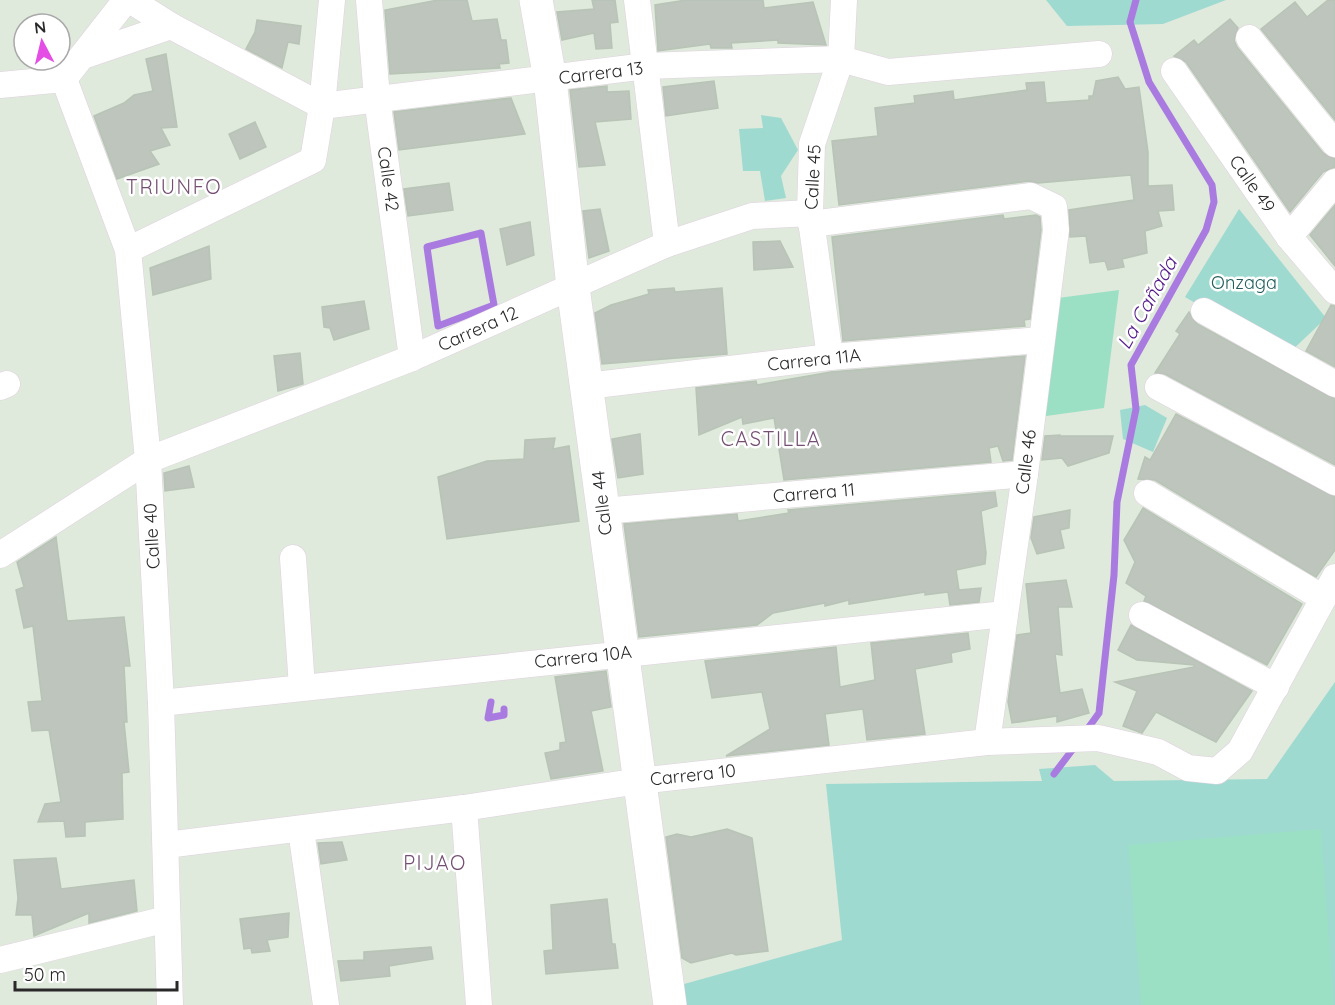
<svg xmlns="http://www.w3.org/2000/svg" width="1335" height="1005" viewBox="0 0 1335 1005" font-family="Quicksand,sans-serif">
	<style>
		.green { fill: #9fdad1 }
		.pitch { fill: #9be0c5 }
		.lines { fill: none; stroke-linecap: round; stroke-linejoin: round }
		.stream { stroke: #a97be0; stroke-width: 7 }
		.building { fill: #bdc5bc; stroke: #b8c4b6; stroke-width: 1.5 }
		.street-casing { stroke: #e0d2e0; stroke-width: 27 }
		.secondary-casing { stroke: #e0d2e0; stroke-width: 34 }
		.street { stroke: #fff; stroke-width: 26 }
		.secondary { stroke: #fff; stroke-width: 33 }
		.labels { text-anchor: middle; stroke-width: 5; stroke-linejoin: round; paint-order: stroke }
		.street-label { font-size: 18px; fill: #292929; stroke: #fff }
		.park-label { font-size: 18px; fill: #225d5c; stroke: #fff }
		.neighbourhood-label { font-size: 20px; letter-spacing: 1.5px; fill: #744f73; stroke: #fff }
		.water-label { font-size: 20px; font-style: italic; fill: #561c89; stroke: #fff }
	</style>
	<rect width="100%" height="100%" fill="#dfe9dc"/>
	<g class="green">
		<polygon points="1046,0 1226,0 1163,24 1067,26"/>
		<polygon points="761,115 781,118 798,150 781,176 786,198 765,201 760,171 743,171 739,129 763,128"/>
		<polygon points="1239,209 1326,318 1286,356 1185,297"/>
		<polygon points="1145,405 1167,418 1153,452 1123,439 1120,410"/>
		<polygon points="1335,682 1335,1005 682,1005 677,986 842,940 826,784 1042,781 1039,769 1095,765 1114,781 1267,779"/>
	</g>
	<g class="pitch">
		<polygon points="1119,290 1104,408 1039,417 1058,298"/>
		<polygon points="1321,829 1334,1005 1141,1005 1128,845"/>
	</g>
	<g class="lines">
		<g class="stream">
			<polygon points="481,233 494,305 438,326 427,247"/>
			<polyline points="491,702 488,718 504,715 504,709"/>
			<polyline points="1086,731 1099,713 1114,575 1117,502 1136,409 1131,365 1206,230 1214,202 1212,185 1149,82 1130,22 1136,0"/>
			<polyline points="1054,774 1076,745"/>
		</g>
	</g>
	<g class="building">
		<polygon points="438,0 467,0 472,21 497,19 501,40 506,40 509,63 499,64 500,68 390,74 385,10"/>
		<polygon points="592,0 615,0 618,22 610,23 612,48 596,49 594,33 562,40 557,12 594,9"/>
		<polygon points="686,0 763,0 764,8 813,2 826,45 778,43 778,40 731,43 732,48 711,48 710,44 658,51 655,5"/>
		<polygon points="1328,0 1335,0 1335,120 1261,29 1295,2 1307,17"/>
		<polygon points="1230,19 1238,28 1234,40 1237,47 1323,153 1335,159 1335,167 1323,172 1290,212 1186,62 1174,56 1194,40 1198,45"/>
		<polygon points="257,20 301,26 299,44 288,42 282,68 246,49 255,32"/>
		<polygon points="166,54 177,127 161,128 170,145 150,151 159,164 117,179 94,116 124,103 134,95 153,91 146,59"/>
		<polygon points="1118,77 1125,89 1139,87 1148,152 1148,186 1172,185 1174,210 1158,211 1162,226 1145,231 1147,253 1122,259 1124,267 1108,270 1105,261 1090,263 1086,236 1070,237 1069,210 1134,200 1131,175 1038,183 1029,181 839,205 832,141 878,136 875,108 915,103 914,96 953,91 954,100 1027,90 1026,83 1044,82 1046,103 1089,100 1089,96 1093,96 1096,81"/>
		<polygon points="714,81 718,108 666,116 663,87"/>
		<polygon points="607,86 607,92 629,91 631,119 595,122 605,165 579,167 570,90"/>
		<polygon points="511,98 525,134 399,150 394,112"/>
		<polygon points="255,122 266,147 240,159 229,134"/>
		<polygon points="449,183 453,210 408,216 404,189"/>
		<polygon points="1335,205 1335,266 1310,235"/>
		<polygon points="600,209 609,251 589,258 583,211"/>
		<polygon points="1003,215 1004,219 1036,215 1040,217 1041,230 1030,319 1024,320 1025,326 843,341 832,237"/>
		<polygon points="530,222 534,255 507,265 500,229"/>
		<polygon points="780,241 793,267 754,270 753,242"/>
		<polygon points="209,246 211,279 153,295 150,268"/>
		<polygon points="674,288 675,292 722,288 727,354 602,364 595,313 611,305 649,294 648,290"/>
		<polygon points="364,301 369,329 334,340 330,328 324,327 322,307"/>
		<polygon points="1331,305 1335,306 1335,367 1306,351"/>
		<polygon points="1189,312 1197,324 1335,399 1335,465 1165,374 1155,373 1180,334 1176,331"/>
		<polygon points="300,353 303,384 278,391 274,356"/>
		<polygon points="1025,356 1012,460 1003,461 998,446 989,448 991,462 784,480 774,418 743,424 742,417 699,435 696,388 756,381 757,385 831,372"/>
		<polygon points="1176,414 1335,497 1335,550 1316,577 1155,480 1138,479 1145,457 1150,460"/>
		<polygon points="640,434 643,474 618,478 612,439"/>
		<polygon points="1060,435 1060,436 1113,436 1109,453 1068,466 1062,458 1042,460 1045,436"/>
		<polygon points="555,438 553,449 569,446 579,521 447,539 438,477 487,461 524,459 525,440"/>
		<polygon points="189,466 194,487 165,491 164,473"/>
		<polygon points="995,492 997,506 981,511 986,553 985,564 956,570 959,590 981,588 979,602 950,605 948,592 925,595 925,592 849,604 849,600 825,606 825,603 773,613 757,625 639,637 624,524 737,514 738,521 789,513 788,510"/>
		<polygon points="1143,508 1302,604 1267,665 1144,601 1146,596 1126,583 1135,562 1124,540"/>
		<polygon points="1070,510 1069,528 1060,530 1064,548 1037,554 1031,538 1034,517"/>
		<polygon points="56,537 67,621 124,617 130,666 124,666 127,722 124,722 129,772 122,773 123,819 85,822 85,836 66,837 64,821 38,822 45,804 61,802 49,730 32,731 28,702 42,701 33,626 24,628 16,590 24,587 17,562"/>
		<polygon points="1066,580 1072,607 1058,607 1062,655 1055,654 1060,693 1082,689 1089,713 1057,722 1057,716 1012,723 1008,702 1017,635 1031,633 1026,584"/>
		<polygon points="1131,625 1252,691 1216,742 1156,712 1142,733 1123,726 1137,691 1115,682 1194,667 1194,665 1137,660 1118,650"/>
		<polygon points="968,633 970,649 951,653 952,662 915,669 925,734 867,740 863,709 825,714 829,745 726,756 770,729 762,692 712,698 705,661 836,647 840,687 875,680 871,643"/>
		<polygon points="606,671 611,707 591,711 603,771 551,779 545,753 560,750 560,743 566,742 555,677"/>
		<polygon points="727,829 752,838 768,951 736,955 732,953 691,963 682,958 666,837 677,834 691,837"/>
		<polygon points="342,842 347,860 321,864 318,843"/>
		<polygon points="56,858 61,889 134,880 137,911 89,923 89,913 34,936 32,915 16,915 18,898 14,860"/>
		<polygon points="607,899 612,944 615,944 618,968 546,974 544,951 553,950 551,905"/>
		<polygon points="289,913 288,937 267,940 270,951 252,953 251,948 244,949 240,919"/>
		<polygon points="431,947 433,959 389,966 390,976 341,981 338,961 364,960 364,952"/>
	</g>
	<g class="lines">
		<g class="street-casing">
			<g id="street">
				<polyline points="130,0 171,26 322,106 646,66 841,59 888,72 1099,54"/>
				<polyline points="369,0 377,98 412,358"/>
				<polyline points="637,0 667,244"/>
				<polyline points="1249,38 1335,144"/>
				<polyline points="83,56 171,26"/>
				<polyline points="1174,71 1289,237 1335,291"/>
				<polyline points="64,79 128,250 148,460 161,703 170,1005"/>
				<polyline points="64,79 126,0"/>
				<polyline points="0,85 64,79"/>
				<polyline points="811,224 1031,196 1054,207 1056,230 1025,474 987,742"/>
				<polyline points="1289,237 1335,182"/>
				<polyline points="128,250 313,160 322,106 332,0"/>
				<polyline points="1204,311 1335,384"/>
				<polyline points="830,357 810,213 812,144 841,59 844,0"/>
				<polyline points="587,386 830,357 1040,340"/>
				<polyline points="0,387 7,384"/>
				<polyline points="1158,387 1335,482"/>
				<polyline points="1147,493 1323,598"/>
				<polyline points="603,511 1025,474"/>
				<polyline points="0,555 148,460 412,358 667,244 752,216 810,213"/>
				<polyline points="293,558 302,687"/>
				<polyline points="1142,615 1276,687"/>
				<polyline points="161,703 1005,614"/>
				<polyline points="464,808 479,1005"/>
				<polyline points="301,830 326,1005"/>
				<polyline points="166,845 464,808 639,781 987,742 1098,738 1158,752 1188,768 1217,771 1240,751 1335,577"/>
				<polyline points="0,960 167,919"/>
			</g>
		</g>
		<g class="secondary-casing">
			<polyline id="secondary" points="536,0 550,79 573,287 670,1005"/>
		</g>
		<use href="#street" class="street"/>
		<use href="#secondary" class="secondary"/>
	</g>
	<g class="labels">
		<g class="street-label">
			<text transform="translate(601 73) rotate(-7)" y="6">Carrera 13</text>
			<text transform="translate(813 177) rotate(-87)" y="6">Calle 45</text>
			<text transform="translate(388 179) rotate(82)" y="6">Calle 42</text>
			<text transform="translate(1252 184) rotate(55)" y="6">Calle 49</text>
			<text transform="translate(478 329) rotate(-24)" y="6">Carrera 12</text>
			<text transform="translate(814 360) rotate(-6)" y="6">Carrera 11A</text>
			<text transform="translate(1026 462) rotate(-83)" y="6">Calle 46</text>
			<text transform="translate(814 493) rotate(-5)" y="6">Carrera 11</text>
			<text transform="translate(602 503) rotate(-97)" y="6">Calle 44</text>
			<text transform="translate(152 536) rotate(-93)" y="6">Calle 40</text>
			<text transform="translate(583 657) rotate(-6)" y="6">Carrera 10A</text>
			<text transform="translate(693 775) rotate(-6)" y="6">Carrera 10</text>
		</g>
		<g class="park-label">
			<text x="1244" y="289">Onzaga</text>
		</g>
		<g class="neighbourhood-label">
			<text x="174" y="194">TRIUNFO</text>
			<text x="771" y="446">CASTILLA</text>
			<text x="435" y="870">PIJAO</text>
		</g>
		<g class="water-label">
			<text transform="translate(1147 303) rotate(-61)" y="7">La Cañada</text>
		</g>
	</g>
	<g transform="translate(42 42) rotate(353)"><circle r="28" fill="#ffffff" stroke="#a9a9a9" stroke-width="1.5"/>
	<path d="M0-4.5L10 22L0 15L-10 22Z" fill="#e44ee4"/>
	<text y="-9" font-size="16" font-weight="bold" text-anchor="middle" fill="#292929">N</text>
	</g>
	<path d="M15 981v9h162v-9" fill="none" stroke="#292929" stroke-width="3"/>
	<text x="24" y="981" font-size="18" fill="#292929" stroke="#ffffff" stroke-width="4.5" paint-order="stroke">50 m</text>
</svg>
